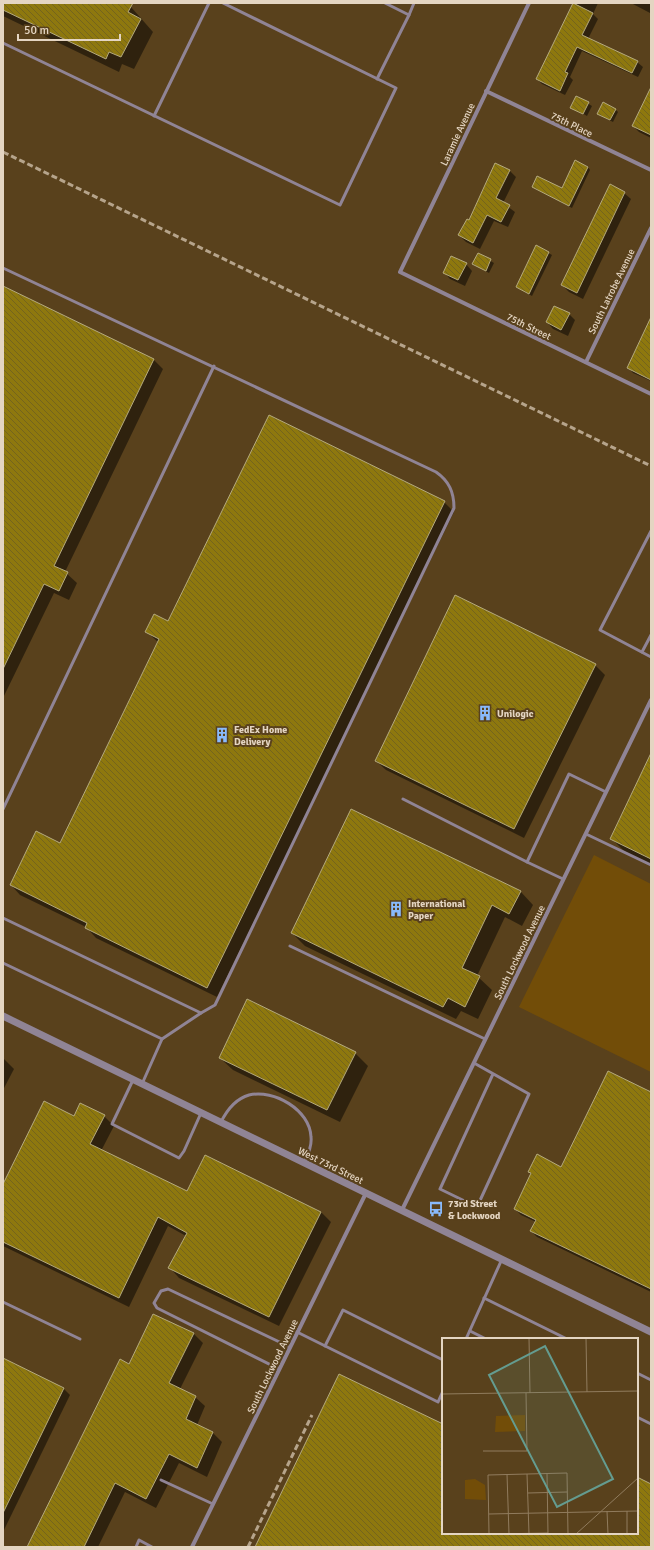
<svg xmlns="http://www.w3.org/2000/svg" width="654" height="1550" viewBox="0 0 654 1550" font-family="Signika,sans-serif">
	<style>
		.green { fill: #724d08 }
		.shadow { fill: #0007 }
		.building { fill: url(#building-back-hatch); stroke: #b4a97d }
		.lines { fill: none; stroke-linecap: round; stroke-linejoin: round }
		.service { stroke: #908495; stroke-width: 3 }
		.minor { stroke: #908495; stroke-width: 4 }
		.tertiary { stroke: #908495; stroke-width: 7 }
		.rail { stroke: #b6a48b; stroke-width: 3; stroke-dasharray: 6 3; stroke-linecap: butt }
		.labels { text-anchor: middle; stroke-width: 4; stroke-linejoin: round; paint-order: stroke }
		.street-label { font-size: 10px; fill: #e4d5c2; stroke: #59411c }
		.poi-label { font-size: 10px; font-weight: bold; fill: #e4d5c2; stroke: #59411c; text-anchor: start }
		.inset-road { fill: none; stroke: #917c5e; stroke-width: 1 }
		.view { fill: #649c90; fill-opacity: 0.15; stroke: #649c90; stroke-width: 2 }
		.inset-edge { fill: none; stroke: #e4d5c2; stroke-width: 2 }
	</style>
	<defs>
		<pattern id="building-back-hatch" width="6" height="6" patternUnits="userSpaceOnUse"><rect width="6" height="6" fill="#8e780e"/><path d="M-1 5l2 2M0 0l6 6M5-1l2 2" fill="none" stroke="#74641d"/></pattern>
	</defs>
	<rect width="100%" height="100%" fill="#59411c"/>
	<polygon class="green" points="594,855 651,884 651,1072 519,1007"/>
	<g class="shadow">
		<polygon points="3,3 123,3 131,7 153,32 134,69 122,64 119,72 3,16"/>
		<polygon points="574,3 598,3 593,14 598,19 588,39 637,62 643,67 638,77 582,51 570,77 573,80 565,95 542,84 537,79"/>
		<polygon points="631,3 651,3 651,14 650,13"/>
		<polygon points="651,88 651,138 639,132 633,126"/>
		<polygon points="577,97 592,106 587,116 572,107"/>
		<polygon points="615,109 618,112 613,122 598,114"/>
		<polygon points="495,164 510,171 516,177 503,203 515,212 508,227 494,221 480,249 466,242 459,235 469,221"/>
		<polygon points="588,167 590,170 572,208 533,187 562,189"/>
		<polygon points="624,193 631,199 583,299 569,292 562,285"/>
		<polygon points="537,247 552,255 532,296 517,287"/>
		<polygon points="479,254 494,263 489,273 474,264"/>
		<polygon points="466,264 472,271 465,286 450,279 444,272"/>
		<polygon points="3,287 153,359 163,369 65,572 77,583 69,600 54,593 3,698"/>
		<polygon points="569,314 575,320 568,336 553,329 547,322"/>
		<polygon points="651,320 651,381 633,373 628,367"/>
		<polygon points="444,502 454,512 217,997 96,938 86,927 20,895 11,885 60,844 159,643 147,632"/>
		<polygon points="595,665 605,675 524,838 386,770 376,761"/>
		<polygon points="651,755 651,865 624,851 611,838"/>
		<polygon points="352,810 521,892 533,905 522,926 505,917 477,976 492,990 478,1019 461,1011 456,1019 305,946 292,933"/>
		<polygon points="355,1053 368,1066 340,1122 233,1070 220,1058"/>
		<polygon points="3,1058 14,1069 3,1090"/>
		<polygon points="651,1093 651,1292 537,1237 531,1231 536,1222 521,1215 515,1209 531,1174 530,1172 562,1168"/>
		<polygon points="104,1116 114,1126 101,1151 187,1192 205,1156 321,1212 331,1222 279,1326 179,1278 170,1268 186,1236 168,1226 129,1307 3,1246 3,1186 74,1118"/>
		<polygon points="194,1334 203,1343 180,1389 195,1397 205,1406 197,1425 213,1433 222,1442 207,1477 179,1463 156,1508 125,1492 98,1547 28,1547 129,1365"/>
		<polygon points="3,1359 64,1389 70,1395 3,1532"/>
	</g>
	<g class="building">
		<polygon points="3,3 133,3 128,12 141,19 121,57 109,52 106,59 3,10"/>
		<polygon points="573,3 593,13 582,35 638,61 632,73 577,47 565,72 568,73 560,91 536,79"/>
		<polygon points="651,87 651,135 632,126"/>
		<polygon points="576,96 589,102 583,114 570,108"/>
		<polygon points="603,102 616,109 610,120 597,114"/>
		<polygon points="575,160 588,167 569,206 532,187 537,176 562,188"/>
		<polygon points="495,163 510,170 496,198 510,205 501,222 487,215 473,243 458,235 467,219 469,220"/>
		<polygon points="610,184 625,192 577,293 561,285"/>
		<polygon points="536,245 549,252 529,294 516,287"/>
		<polygon points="478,253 491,259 486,271 472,264"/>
		<polygon points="451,256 467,263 458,280 443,273"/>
		<polygon points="3,286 154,359 54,566 68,572 59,591 44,584 3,669"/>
		<polygon points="554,306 570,313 561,330 546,322"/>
		<polygon points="651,317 651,380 627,368"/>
		<polygon points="269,415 445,501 207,988 85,928 87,923 10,885 36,831 60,843 159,639 145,632 154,614 168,621"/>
		<polygon points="455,595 596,664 514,829 375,761"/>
		<polygon points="651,753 651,859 610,839"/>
		<polygon points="351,809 521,891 509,914 492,905 462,968 480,976 465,1007 448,998 443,1007 291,933"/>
		<polygon points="247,999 356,1052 327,1110 219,1058"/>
		<polygon points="608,1071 651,1092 651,1289 530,1231 536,1220 514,1209 531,1173 528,1172 537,1154 561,1167"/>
		<polygon points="44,1101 74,1116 80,1103 105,1115 90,1144 187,1191 205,1155 321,1212 269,1317 168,1268 187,1233 158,1217 119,1298 3,1242 3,1184"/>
		<polygon points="153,1314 194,1333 169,1383 196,1396 186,1419 213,1432 197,1468 169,1454 146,1499 115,1483 84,1547 27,1547 120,1359 129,1364"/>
		<polygon points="3,1358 64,1388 3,1513"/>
		<polygon points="339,1374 443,1424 443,1533 637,1533 637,1477 651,1484 651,1547 255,1547"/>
	</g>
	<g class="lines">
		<g class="service">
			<polyline points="385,3 409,15 414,3"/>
			<polyline points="3,43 340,205 396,88 223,3"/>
			<polyline points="377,79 409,15"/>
			<polyline points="154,116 209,3"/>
			<path d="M3,268L436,472C449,481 454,492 454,508L215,1005L201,1013"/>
			<polyline points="651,531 600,630 651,657"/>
			<polyline points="642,652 651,635"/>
			<polyline points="403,799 527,862"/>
			<polyline points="3,809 214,366"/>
			<polyline points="586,834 651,865"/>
			<polyline points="563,879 527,862 569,774 606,792"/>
			<polyline points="3,918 201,1013 162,1039 142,1084"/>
			<polyline points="290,946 485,1039"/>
			<polyline points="3,963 162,1039"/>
			<polyline points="474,1063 529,1094 477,1207 440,1189 493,1074"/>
			<polyline points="133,1080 112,1124 179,1158 184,1151 201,1113"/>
			<path d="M221,1122C227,1110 235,1099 249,1095C274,1089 310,1110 311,1137C312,1146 308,1154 304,1163"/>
			<polyline points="484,1298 567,1339"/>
			<polyline points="3,1302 80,1339"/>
			<polyline points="470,1331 486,1339"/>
			<polyline points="297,1332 438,1402 443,1391"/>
			<polyline points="466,1339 502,1259"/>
			<polyline points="325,1346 343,1310 443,1360"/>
			<polyline points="279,1369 157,1308 154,1303 161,1291 168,1289 290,1347"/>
			<polyline points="637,1373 651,1380"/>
			<polyline points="637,1417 651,1424"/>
			<polyline points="161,1480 213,1504"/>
			<polyline points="136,1547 139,1540 152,1547"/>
		</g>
		<g class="minor">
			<polyline points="529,3 400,272 651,394"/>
			<polyline points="486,91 651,170"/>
			<polyline points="586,362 651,228"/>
			<polyline points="402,1210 651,700"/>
			<polyline points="192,1547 366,1193"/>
		</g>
		<polyline class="tertiary" points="3,1016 651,1332"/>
		<g class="rail">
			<polyline points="3,152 651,466"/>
			<polyline points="248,1547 312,1415"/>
		</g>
	</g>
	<defs>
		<g id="building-bare" transform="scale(1.2)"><path d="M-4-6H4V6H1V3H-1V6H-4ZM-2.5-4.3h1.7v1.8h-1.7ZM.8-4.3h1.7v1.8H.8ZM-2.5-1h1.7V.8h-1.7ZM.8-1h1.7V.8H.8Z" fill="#89bafc" stroke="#59411c" stroke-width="2.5" paint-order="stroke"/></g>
		<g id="bus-bare" transform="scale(1.2)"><path d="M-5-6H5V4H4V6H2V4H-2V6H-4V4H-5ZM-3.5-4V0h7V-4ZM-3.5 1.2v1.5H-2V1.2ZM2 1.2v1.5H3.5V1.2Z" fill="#89bafc" stroke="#59411c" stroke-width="2.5" paint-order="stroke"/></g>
	</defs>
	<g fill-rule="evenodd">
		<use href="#building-bare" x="485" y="713"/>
		<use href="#building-bare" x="222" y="735"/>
		<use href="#building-bare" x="396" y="909"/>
		<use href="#bus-bare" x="436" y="1209"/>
	</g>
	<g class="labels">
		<g class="street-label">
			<text transform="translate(572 124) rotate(26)" y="4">75th Place</text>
			<text transform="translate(457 134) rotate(-65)" y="4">Laramie Avenue</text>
			<text transform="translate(611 291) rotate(-64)" y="4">South Latrobe Avenue</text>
			<text transform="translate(529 326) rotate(26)" y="4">75th Street</text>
			<text transform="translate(519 952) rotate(-64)" y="4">South Lockwood Avenue</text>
			<text transform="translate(331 1165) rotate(26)" y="4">West 73rd Street</text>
			<text transform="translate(272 1366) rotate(-64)" y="4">South Lockwood Avenue</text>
		</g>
		<g class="poi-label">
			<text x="497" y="717">Unilogic</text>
			<text x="234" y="733">FedEx Home<tspan x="234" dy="12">Delivery</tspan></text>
			<text x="408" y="907">International<tspan x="408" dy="12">Paper</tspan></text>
			<text x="448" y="1207">73rd Street<tspan x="448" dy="12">&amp; Lockwood</tspan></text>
		</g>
	</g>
	<g transform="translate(442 1338)">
		<rect width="196" height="196" fill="#59411c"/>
		<path d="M83,77V93L53,94L54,78ZM33,141L43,147L44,162L23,161V142Z" fill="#724d08"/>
		<path class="inset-road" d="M87,0L88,55M144,0L145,54M0,56L196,53M41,113H85L84,55M105,135L106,196M65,136L67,196M85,136L87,196M86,155L125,154M165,173L166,196M185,173V196M47,176L196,173M47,196L46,137L125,135L126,196M52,196L106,195M134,196L196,140"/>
		<path class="view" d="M103,8L171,141L115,169L47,37Z"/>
		<rect width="196" height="196" class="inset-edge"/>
	</g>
	<rect width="654" height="1550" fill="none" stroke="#e4d5c2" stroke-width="8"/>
	<path d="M18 34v6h102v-6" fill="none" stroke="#e4d5c2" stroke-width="2"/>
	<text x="24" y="34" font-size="12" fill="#e4d5c2" stroke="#59411c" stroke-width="3" paint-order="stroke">50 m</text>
</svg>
